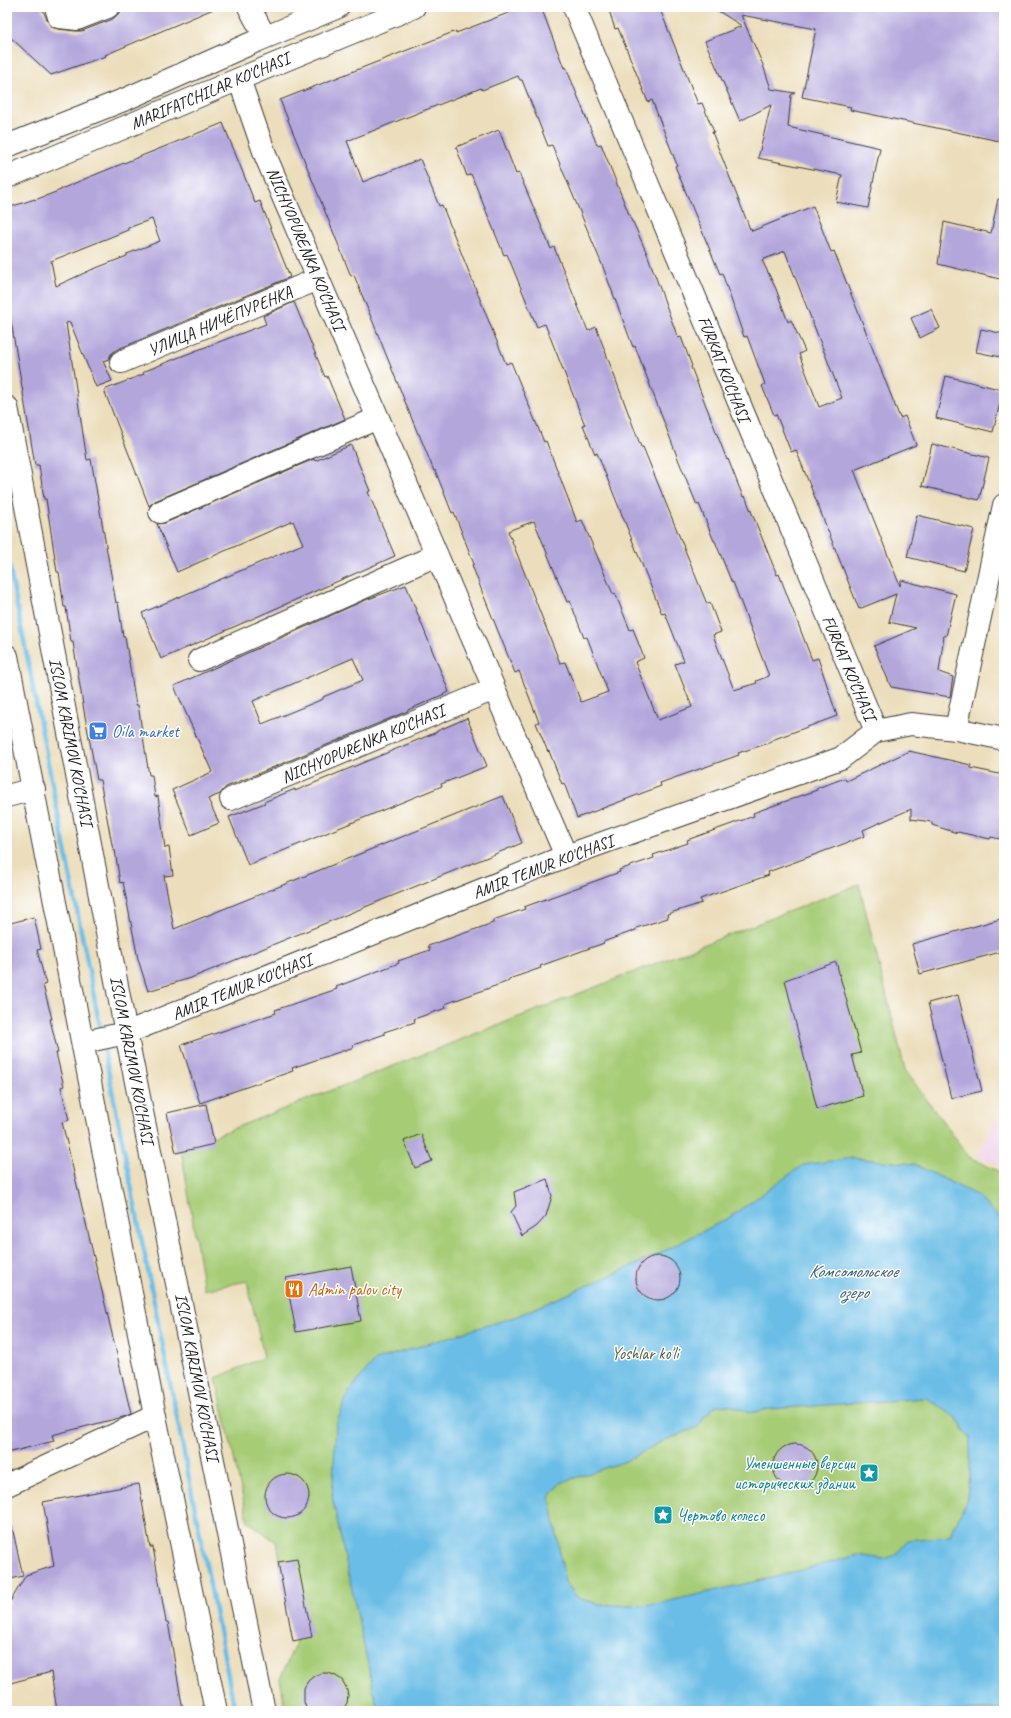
<svg xmlns="http://www.w3.org/2000/svg" width="1011" height="1718" viewBox="0 0 1011 1718" font-family="Caveat,sans-serif">
<style>
.built{fill:#eed0e8}
.green{fill:#a6cc76;stroke:#617449}
.water{fill:#6abde6;stroke:#436c81;fill-rule:evenodd}
.lines{fill:none;stroke-linecap:round;stroke-linejoin:round}
.stream{stroke:#6abde6;stroke-width:4.5}
.building{fill:#b2a6db;fill-rule:evenodd}
.minor-casing{stroke:#3b3934;stroke-width:24}
.major-casing{stroke:#3b3934;stroke-width:24}
.minor{stroke:#fff;stroke-width:22}
.major{stroke:#fff;stroke-width:22}
.labels{text-anchor:middle;dominant-baseline:central;stroke-width:3;stroke-linejoin:round;paint-order:stroke}
.street-label{font-size:17px;fill:#1c1c1c;stroke:#fff}
.shop-label{font-size:17px;fill:#366cbe;stroke:#fff;text-anchor:start}
.food-label{font-size:17px;fill:#c56008;stroke:#fff;text-anchor:start}
.park-label{font-size:17px;fill:#536240;stroke:#fff}
.culture-label{font-size:17px;fill:#0d838f;stroke:#fff;text-anchor:end}
.water-label{font-size:18px;font-style:italic;fill:#3b5c6d;stroke:#fff}
</style>
<rect width="100%" height="100%" fill="#fff"/>
<filter id="ink" filterUnits="userSpaceOnUse"><feTurbulence type="fractalNoise" baseFrequency=".025" numOctaves="2"/><feDisplacementMap in="SourceGraphic" scale="8" xChannelSelector="R" yChannelSelector="G"/><feConvolveMatrix kernelMatrix="1 2 1 2 8 2 1 2 1" color-interpolation-filters="sRGB"/></filter>
<filter id="wash" filterUnits="userSpaceOnUse"><feTurbulence type="fractalNoise" baseFrequency=".012" numOctaves="4" result="noise"/><feDisplacementMap in="SourceGraphic" scale="16" xChannelSelector="R" yChannelSelector="G"/><feGaussianBlur stdDeviation="0.9" result="paint"/><feColorMatrix in="noise" values="0 0 0 0 0 0 0 0 0 0 0 0 0 0 0 0 0 1.4 0 .05"/><feComposite in="paint" operator="in"/></filter>
<g filter="url(#wash)">
<rect width="100%" height="100%" fill="#ecdebc"/>
<path class="built" d="M1004 1107V1168L977 1156Z"/>
<path class="green" d="M859 884 905 1070 969 1157 1004 1174V1711H286L280 1679 296 1642 277 1543 248 1521 216 1378 264 1357 247 1281 204 1290 181 1149Z"/>
<path class="water" d="M852 1158 914 1164 976 1195 1004 1222V1708L970 1711H378L332 1497 336 1425 348 1393 375 1360 517 1316 648 1259 727 1219 803 1165ZM927 1398 955 1417 970 1438V1477L966 1502 950 1536 908 1540 896 1555 884 1559 858 1555 775 1577 656 1604 630 1606 599 1604 578 1598 565 1582 550 1497 560 1483 626 1461 663 1441 698 1427 705 1416 717 1405 733 1406 750 1413 770 1409Z"/>
<g class="lines">
<path class="stream" d="M7 555 101 1032
M103 1044 235 1711"/>
</g>
<g id="blocks">
<path class="building" d="M8 7H41L51 27 58 29 76 31H82L113 19 119 13 132 7H218L105 55 106 56 51 75 7 34Z
M524 7H541L564 68 566 67 597 145 601 144 632 222H633L648 256 678 338 681 337 692 366 691 367 727 460 728 459 743 497 745 496 777 575 779 574 812 660 818 658 837 716 772 740V742L738 753 739 755 660 783 661 786 577 818 564 783 562 784 549 751 548 752 536 723 539 722 519 671 515 673 483 594 472 565 474 564 454 512 452 513 435 470 434 471 419 434H418L354 275 351 276 280 100 456 31V33ZM518 76 520 80H522L548 146 552 145 603 267 633 347 635 346 680 464 697 505 699 504 714 541H715L732 583 733 582 769 676 756 681 757 683 734 690 713 635 721 632 710 603 707 604 643 447H641L596 327 588 331 554 247 551 249 519 173 516 174 499 130 456 147 467 176 471 174 504 255 507 254 537 327 545 324 585 425H583L595 454 597 453 662 614 665 613 684 661 675 664 692 707 658 720 635 662 644 658 633 629 630 630 615 593 613 594 582 520 577 522 546 441 544 442 511 362 506 364 442 205 439 206 420 159 363 182 347 141 481 88 482 90ZM534 521 567 602 570 601 584 638 587 637 608 692 581 702 565 662 560 663 508 531Z
M608 7H659L698 104 702 103 714 132H712L750 229 751 228 752 231 813 206 831 252 834 251 900 418 905 416 916 445 854 470 900 586 901 580 956 594 946 636 944 635 939 672 953 677 950 697 891 687 874 646 916 628 889 622 896 594 859 609 796 450 791 452 776 414 774 415 762 386 765 384 747 336 744 337 722 273 720 274 687 195 675 166 677 165 652 100 648 102 618 28 615 29ZM785 251 842 398 819 407 799 354 805 351 791 320 788 322 776 289 762 260Z
M712 7H1004V142L850 110 851 107 802 97 816 29 741 15 763 65 771 89 795 93 791 95 788 127 880 148 868 208 836 202 842 175 758 158 771 105 740 121 705 41 742 26Z
M223 123 255 203 260 201 290 277 116 350 111 354 109 359 103 361 112 381 96 387 70 322 66 323 87 460 91 459 116 603 118 602 123 637H125L136 705H138L149 775H152L155 797 158 796 165 848 169 847 173 875 164 876 174 929 503 796 522 843 191 978 148 991 138 959 123 882 120 883 115 850H113L100 780H97L84 711 73 642H71L66 607H64L59 572H57L46 499H44L39 465H35L11 321H8L7 208 35 199V200L61 190V189L87 178ZM152 219 160 241 127 254V256L91 270 56 286 51 261 128 230V228Z
M998 199 1004 200V280L938 264 944 222 991 233Z
M294 302 325 377 327 376 345 419 155 501 149 506 104 390 144 374 143 372 182 356 266 324 263 316Z
M931 309 940 328 920 338 911 318Z
M981 329 1004 334 1001 357 976 352Z
M946 376 1003 390 993 432 936 418Z
M932 444 989 458 979 500 922 486Z
M351 445 370 491 368 492 395 556 161 659 142 613 303 544 293 521 177 572 157 524 165 523 314 459 315 461Z
M917 515 974 529 964 571 907 557Z
M406 585 449 692 408 710V711L226 787 220 794 208 799 219 823 191 835 172 790 212 772 174 686 363 601ZM353 658 363 680 323 697V699L262 724 253 701Z
M467 718 487 766 441 784 442 786 248 865 229 817 265 803 264 802 295 789V791L437 732V731Z
M909 751 971 765V768L1004 775V840L991 837 990 839 958 832 957 833 932 825V822L911 819V809L863 830 865 836 768 872 769 875 700 899 702 903 667 914 668 918 636 928V930L603 942 604 943 540 966 541 968 509 979V981L445 1004 446 1008 414 1019 415 1022 384 1032 385 1034 353 1045 354 1047 292 1068 293 1071 200 1103 181 1045 276 1013 275 1010 337 989 336 987 399 963 398 961 430 950 428 946 493 923V920L525 909 524 907 620 872 619 870 654 858 653 855 688 843 687 840 754 816 753 813 817 790V788L845 778 846 781Z
M34 917 41 949 37 950 46 984 43 985 52 1019H50L58 1053H56L64 1086 61 1087 69 1120 62 1122 131 1414 123 1417 52 1435 54 1441 7 1453V924Z
M1004 918V951L920 974 912 944Z
M836 962 861 1053 852 1055 863 1096 817 1109 785 980Z
M958 995 982 1091 951 1098 928 1003Z
M206 1104 214 1144 176 1153 167 1113Z
M421 1134 432 1161 415 1168 404 1141Z
M547 1179 552 1196 546 1216 537 1226 522 1236 511 1212 516 1206 514 1192Z
M636 1278a22 22 0 1 1 44 0a22 22 0 1 1-44 0Z
M351 1266 361 1321 296 1332 286 1278Z
M773 1466a22 22 0 1 1 44 0a22 22 0 1 1-44 0Z
M265 1496a22 22 0 1 1 44 0a22 22 0 1 1-44 0Z
M139 1484 150 1547H153L166 1622H168L183 1711H57L51 1672 7 1684V1607L26 1575 54 1566 43 1502Z
M12 1527 23 1576 7 1580V1528Z
M297 1559 312 1637 293 1641 278 1562Z
M321 1673H329L336 1676 342 1680 346 1687 348 1695 347 1703 342 1711H309L306 1708 304 1702V1688L308 1681 314 1676Z"/>
</g>
</g>
<g filter="url(#ink)">
<use href="#blocks" fill-opacity="0" stroke="#3b3934" stroke-width="1"/>
<g class="lines">
<g class="minor-casing">
<path id="minor" d="M56 7 59 17 77 19 108 7
M249 7 265 37
M574 7 876 731
M239 79 266 157 566 856
M7 146 126 99 254 42 338 7
M7 177 239 79 414 7
M121 362 318 279
M160 512 378 418
M199 660 437 555
M956 729 1004 505
M7 796 34 789
M231 799 494 689
M84 1042 126 1033 566 856 841 758 876 731 911 724 956 729 1004 739
M7 1485 155 1416"/>
</g>
<g class="major-casing">
<path id="major" d="M7 407 126 1033 264 1711
M7 656 155 1416 216 1711"/>
</g>
<use href="#minor" class="minor"/>
<use href="#major" class="major"/>
</g>
</g>
<defs>
<g id="supermarket-square" transform="scale(1)"><rect x="-9" y="-9" width="18" height="18" rx="4" fill="#3f7fe0" stroke="#fff"/><path d="M-6-5.5h2.5l.6 2H6L4.5 2H-2.5L-4.4-4H-6ZM-1.5 3.2a1.3 1.3 0 1 0 .1 0ZM3 3.2a1.3 1.3 0 1 0 .1 0Z" fill="#fff"/></g>
<g id="restaurant-square" transform="scale(1)"><rect x="-9" y="-9" width="18" height="18" rx="4" fill="#e8710a" stroke="#fff"/><path d="M-5-6h1v4h1v-4h1v4h1v-4h1v5L-1.5 .5V6h-2V.5L-5-1ZM5-6V6H3V1.5H1.5Q1.5-4 5-6Z" fill="#fff"/></g>
<g id="sight-square" transform="scale(1)"><rect x="-9" y="-9" width="18" height="18" rx="4" fill="#0f9aa8" stroke="#fff"/><path d="M0-6L1.8-2.2L6-1.7L2.9 1.2L3.7 5.4L0 3.3L-3.7 5.4L-2.9 1.2L-6-1.7L-1.8-2.2Z" fill="#fff"/></g>
</defs>
<g fill-rule="evenodd">
<use href="#supermarket-square" x="98" y="731"/>
<use href="#restaurant-square" x="294" y="1289"/>
<use href="#sight-square" x="869" y="1473"/>
<use href="#sight-square" x="663" y="1515"/>
</g>
<g class="labels">
<g class="street-label">
<text transform="translate(210 91) rotate(-23)">MARIFATCHILAR KO'CHASI</text>
<text transform="translate(306 249) rotate(67)">NICHYOPURENKA KO'CHASI</text>
<text transform="translate(220 321) rotate(-23)">УЛИЦА НИЧЁПУРЕНКА</text>
<text transform="translate(724 369) rotate(68)">FURKAT KO'CHASI</text>
<text transform="translate(849 668) rotate(67)">FURKAT KO'CHASI</text>
<text transform="translate(71 742) rotate(79)">ISLOM KARIMOV KO'CHASI</text>
<text transform="translate(363 744) rotate(-23)">NICHYOPURENKA KO'CHASI</text>
<text transform="translate(543 867) rotate(-21)">AMIR TEMUR KO'CHASI</text>
<text transform="translate(242 987) rotate(-22)">AMIR TEMUR KO'CHASI</text>
<text transform="translate(132 1060) rotate(79)">ISLOM KARIMOV KO'CHASI</text>
<text transform="translate(197 1377) rotate(79)">ISLOM KARIMOV KO'CHASI</text>
</g>
<g class="shop-label">
<text x="112" y="731">Oila market</text>
</g>
<g class="food-label">
<text x="308" y="1289">Admin palov city</text>
</g>
<g class="park-label">
<text x="645" y="1353">Yoshlar ko'li</text>
</g>
<g class="culture-label">
<text x="855" y="1463">Уменшенные версии<tspan x="855" dy="20">исторических здании</tspan></text>
<text x="677" y="1515" text-anchor="start">Чертово колесо</text>
</g>
<g class="water-label">
<text x="853" y="1271">Комсомольское<tspan x="853" dy="21">озеро</tspan></text>
</g>
</g>
<rect width="1011" height="1718" fill="none" stroke="#fff" stroke-width="24"/>
</svg>
